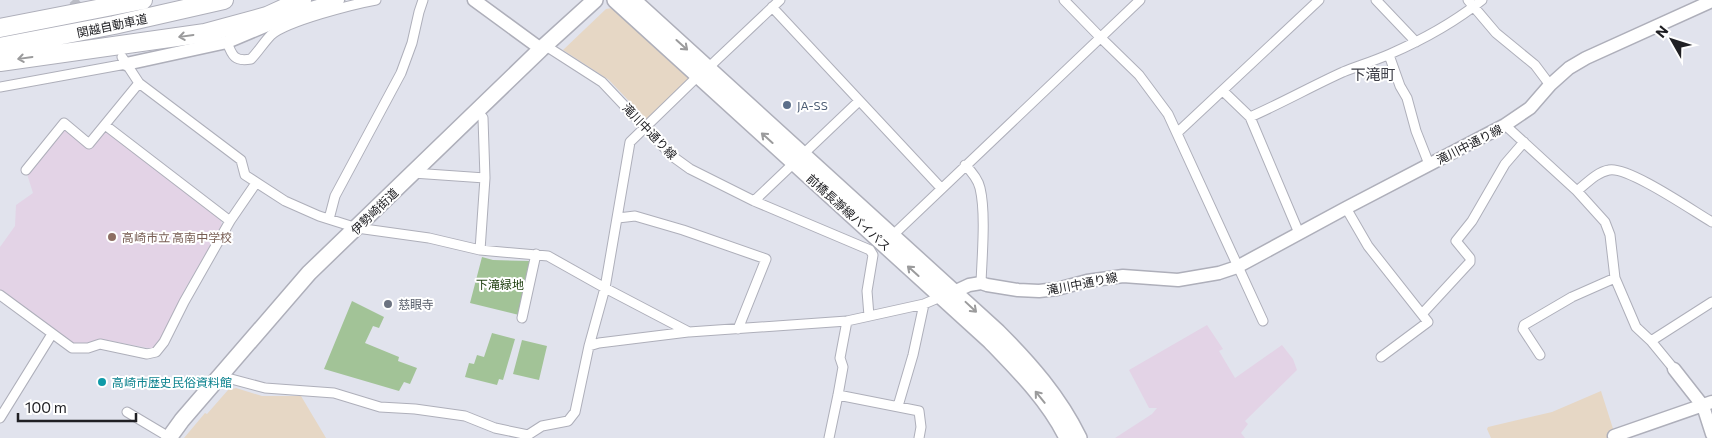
<svg xmlns="http://www.w3.org/2000/svg" width="1712" height="438" viewBox="0 0 1712 438" font-family="Commissioner,'Noto Sans JP',sans-serif">
<style>
.commercial{fill:#e6d7c5}
.education{fill:#e3d3e6}
.green{fill:#a2c397}
.lines{fill:none;stroke-linecap:round;stroke-linejoin:round}
.street-tunnel{stroke:#babcc5;stroke-width:9;stroke-dasharray:9 4.5;stroke-linecap:butt}
.street-casing{stroke:#aeafba;stroke-width:11}
.secondary-casing{stroke:#aeafba;stroke-width:15}
.primary-casing{stroke:#aeafba;stroke-width:18}
.highway-casing{stroke:#aeafba;stroke-width:20}
.street{stroke:#fff;stroke-width:9}
.secondary{stroke:#fff;stroke-width:12}
.primary{stroke:#fff;stroke-width:15}
.highway{stroke:#fff;stroke-width:18}
.oneway{stroke:#9b9b9c}
.service-dot{fill:#5c6f8a;stroke:#fff;stroke-width:2}
.education-dot{fill:#8d6e63;stroke:#fff;stroke-width:2}
.worship-dot{fill:#6b7280;stroke:#fff;stroke-width:2}
.culture-dot{fill:#0f9aa8;stroke:#fff;stroke-width:2}
.labels{text-anchor:middle;dominant-baseline:central;stroke-width:4;stroke-linejoin:round;paint-order:stroke}
.street-label{font-size:12px;fill:#202024;stroke:#fff}
.service-label{font-size:12px;fill:#4e5e75;stroke:#fff;text-anchor:start}
.education-label{font-size:12px;fill:#785e54;stroke:#fff;text-anchor:start}
.park-label{font-size:12px;fill:#1b3c0c;stroke:#fff}
.worship-label{font-size:12px;fill:#5b616d;stroke:#fff;text-anchor:start}
.culture-label{font-size:12px;fill:#0d838f;stroke:#fff;text-anchor:start}
.quarter-label{font-size:15px;fill:#3f4049;stroke:#fff}
</style>
<rect width="100%" height="100%" fill="#e1e3ed"/>
<path class="commercial" d="M612 8 689 78V82L648 121 609 80 563 50 606 9Z
M236 388 262 396H301L326 438H184L205 413 207 414 228 390Z
M1601 391 1616 438H1491L1487 429 1488 427 1552 412Z"/>
<path class="education" d="M65 128 89 148 104 131H109L221 219 222 227 185 289 159 344 153 349 101 339 76 346 0 291V247L15 226 16 205 33 193 27 174Z
M1207 325 1223 349 1219 351 1235 378 1282 345 1293 359 1297 370 1245 421 1248 424 1241 433 1245 438H1115L1152 414 1157 408H1149L1129 370Z"/>
<path class="green" d="M482 257 493 260 530 261 519 315 470 303Z
M352 301 384 317 379 328 373 326 365 343 399 357 398 361 417 368 410 384 404 382 399 391 324 369Z
M492 333 515 339 503 380 499 379 497 385 465 377 469 363 474 364 477 355 484 357Z
M522 340 547 346 539 380 513 374Z"/>
<g class="lines">
<path class="street-tunnel" d="M73 0 84 13"/>
<g class="street-casing">
<path id="street" d="M1064 0 1100 37 1139 75 1168 114 1263 321
M1376 0 1416 42
M1468 0 1496 33 1535 65 1550 85
M772 7 941 188
M227 42C232 56 235 62 251 59 258 52 264 42 271 35 287 21 354 4 376 0
M546 46 602 82 672 156 690 169 754 201 870 250 873 255 867 291 869 316
M1389 55 1400 86 1407 98 1416 131 1429 164
M122 57 139 83 241 160 245 175 285 201 319 216 357 228 429 238 480 250 548 256 605 288 689 332 847 321 924 304 945 295
M708 68 780 0
M0 87 126 64
M1223 91 1250 117 1299 233
M478 112 483 118 485 178 480 250
M1250 117C1282 103 1312 86 1343 72 1358 66 1374 61 1390 54 1422 40 1455 22 1482 0
M105 125 230 221
M1505 125 1577 191 1605 222 1610 235 1615 278 1636 327 1651 341 1674 369
M1177 133 1319 0
M965 165C971 171 978 179 980 188 986 213 982 256 981 283
M26 170 64 123 89 144 139 83
M413 173 485 178
M1577 191C1587 183 1597 172 1609 170 1628 166 1693 211 1712 222
M754 201 859 101
M1346 208 1368 246 1428 322 1381 357
M618 218 635 216 683 230 766 259 738 329
M329 219 335 196 401 73 412 43 419 12 423 0
M892 236 1140 0
M0 295 72 348H88L100 344 147 354 156 352 164 342 184 302 230 221 256 183
M1422 314 1470 262V258L1456 241 1472 221 1505 164 1524 142
M522 318 536 254
M1651 341 1712 302
M589 346 599 343 688 332
M1540 355 1523 329 1524 325 1572 297 1615 278
M220 376 265 388 334 393 380 407 415 409 465 416 495 428 528 435 542 426 568 421 575 412 589 346 605 288 630 142 698 76
M838 395 919 411 921 427 919 438
M898 406 913 355 924 304
M127 412 169 437
M0 418 52 334
M829 438 838 395 843 367 840 358 847 321"/>
</g>
<g class="secondary-casing">
<path id="secondary" d="M474 0 541 49
M126 64 227 42 301 11 338 0
M954 292 969 285 981 283 987 285 1018 290 1039 291 1057 289 1087 281 1123 276 1178 280 1219 273 1237 267 1346 208 1505 125 1530 108 1550 85 1569 68 1586 58 1712 1
M1674 369 1703 406 1712 434
M1614 436 1712 402"/>
</g>
<g class="primary-casing">
<path id="primary" d="M615 0 990 341C1019 371 1049 401 1067 438
M633 0 998 332C1030 364 1059 397 1079 438
M169 438 182 420 309 273 541 49 595 0"/>
</g>
<g class="highway-casing">
<path id="highway" d="M0 28 143 0
M0 47 114 25 224 0
M0 62 205 33 267 16 302 0"/>
</g>
<use href="#street" class="street"/>
<use href="#secondary" class="secondary"/>
<use href="#primary" class="primary"/>
<use href="#highway" class="highway"/>
</g>
<defs><path id="oneway-shaft" d="M-6 0H5M1.5-3L5.5 0L1.5 3" fill="none" stroke-width="1.6" stroke-linecap="round" stroke-linejoin="round" transform="scale(1.25)"/></defs>
<g class="oneway">
<use href="#oneway-shaft" transform="translate(186 36) rotate(172)"/>
<use href="#oneway-shaft" transform="translate(682 45) rotate(42)"/>
<use href="#oneway-shaft" transform="translate(25 58) rotate(172)"/>
<use href="#oneway-shaft" transform="translate(767 138) rotate(-138)"/>
<use href="#oneway-shaft" transform="translate(913 271) rotate(-138)"/>
<use href="#oneway-shaft" transform="translate(971 307) rotate(43)"/>
<use href="#oneway-shaft" transform="translate(1040 397) rotate(-129)"/>
</g>
<circle class="service-dot" cx="787" cy="105" r="5"/>
<circle class="education-dot" cx="112" cy="237" r="5"/>
<circle class="worship-dot" cx="388" cy="304" r="5"/>
<circle class="culture-dot" cx="102" cy="382" r="5"/>
<g class="labels">
<g class="street-label">
<text transform="translate(112 25) rotate(-12)">関越自動車道</text>
<text transform="translate(650 131) rotate(46)">滝川中通り線</text>
<text transform="translate(1469 144) rotate(-27)">滝川中通り線</text>
<text transform="translate(374 211) rotate(-44)">伊勢崎街道</text>
<text transform="translate(849 212) rotate(42)">前橋長瀞線バイパス</text>
<text transform="translate(1082 283) rotate(-11)">滝川中通り線</text>
</g>
<g class="service-label">
<text x="797" y="105">JA-SS</text>
</g>
<g class="education-label">
<text x="122" y="237">高崎市立 高南中学校</text>
</g>
<g class="park-label">
<text x="500" y="284">下滝緑地</text>
</g>
<g class="worship-label">
<text x="398" y="304">慈眼寺</text>
</g>
<g class="culture-label">
<text x="112" y="382">高崎市歴史民俗資料館</text>
</g>
<g class="quarter-label">
<text x="1373" y="74">下滝町</text>
</g>
</g>
<g transform="translate(1672 40) rotate(309)" stroke="#ffffff" stroke-width="4" paint-order="stroke">
<path d="M0-4L9 19L0 12L-9 19Z" fill="#202024"/>
<text y="-8" font-size="14" font-weight="bold" text-anchor="middle" fill="#202024">N</text>
</g>
<path d="M18 413v8h118v-8" fill="none" stroke="#202024" stroke-width="2.5"/>
<text x="25" y="413" font-size="15" fill="#202024" stroke="#ffffff" stroke-width="4" paint-order="stroke">100 m</text>
</svg>
